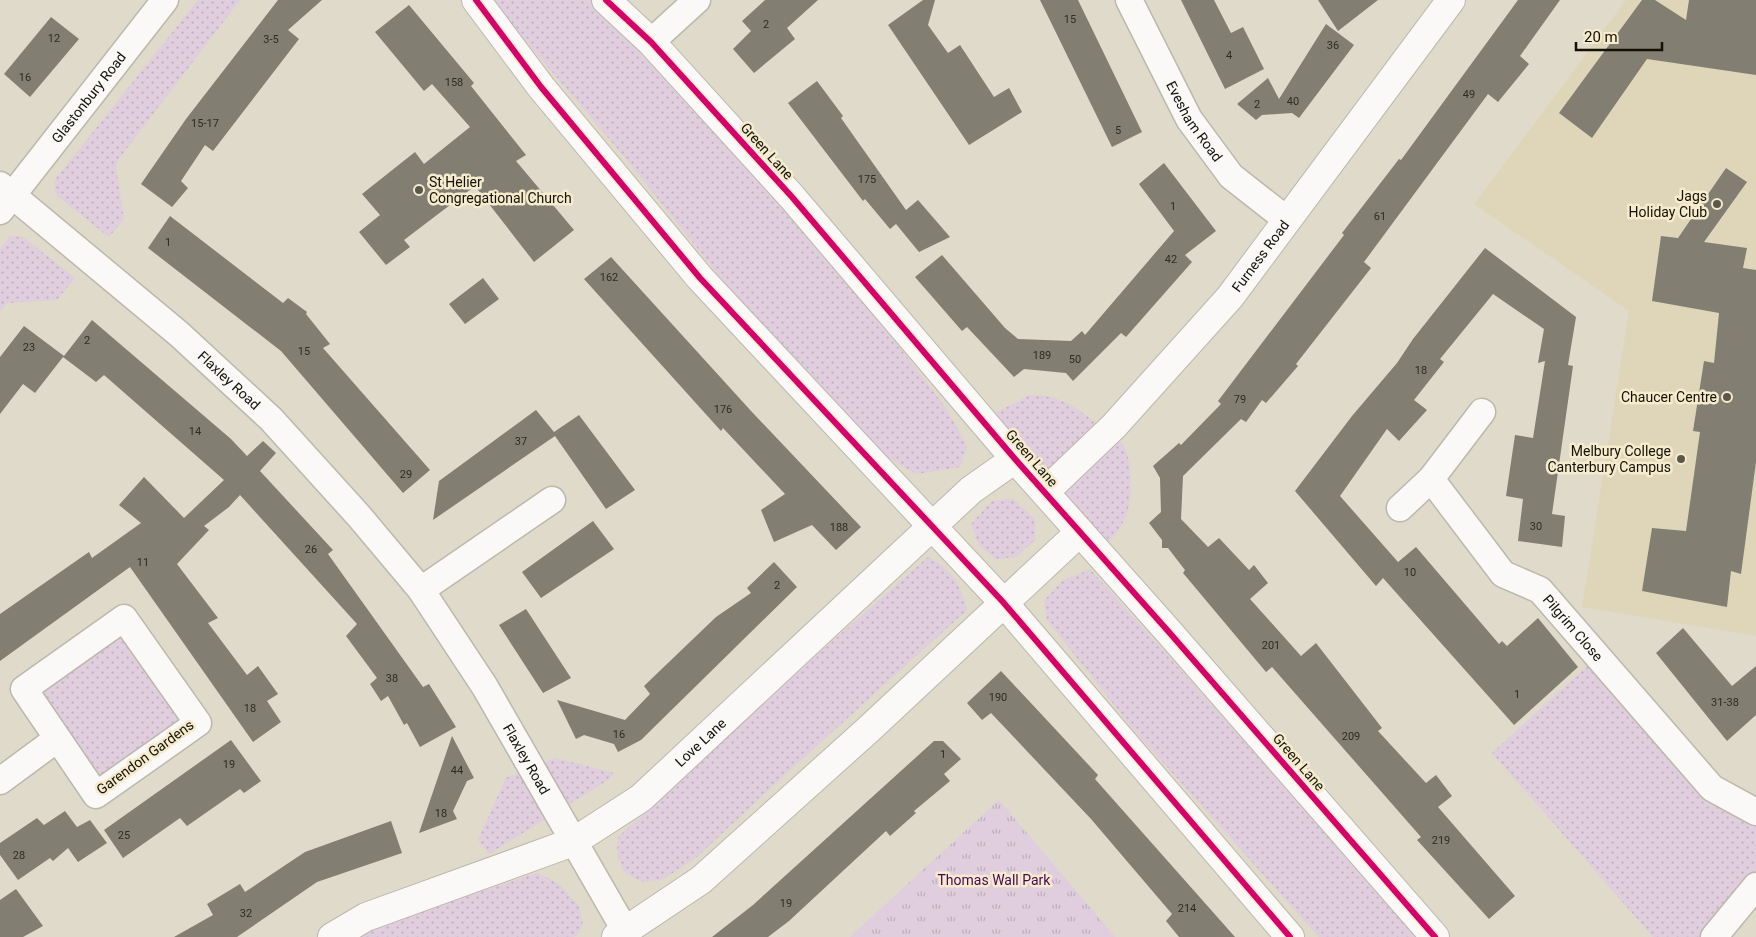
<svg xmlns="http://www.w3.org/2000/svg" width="1756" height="937" viewBox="0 0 1756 937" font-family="Roboto,sans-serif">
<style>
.built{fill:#dfd6ba}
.grass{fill:url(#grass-dots)}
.park{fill:url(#park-tufts)}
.building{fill:#827e72}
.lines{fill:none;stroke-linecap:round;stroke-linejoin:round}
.minor-casing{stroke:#bcb8ab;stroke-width:29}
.tertiary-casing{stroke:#bcb8ab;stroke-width:30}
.secondary-casing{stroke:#bcb8ab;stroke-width:30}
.minor{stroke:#faf9f7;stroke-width:26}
.tertiary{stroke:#faf9f7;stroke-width:28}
.secondary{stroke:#faf9f7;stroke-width:28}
.cycleway-casing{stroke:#f6ebcd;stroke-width:9}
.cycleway{stroke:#d6006c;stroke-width:6}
.poi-dot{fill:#5a574b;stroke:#f6ebcd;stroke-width:2}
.labels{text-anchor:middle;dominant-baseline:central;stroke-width:5;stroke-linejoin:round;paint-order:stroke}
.number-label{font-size:11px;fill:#2f2c21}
.street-label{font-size:14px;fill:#131006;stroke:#f6ebcd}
.poi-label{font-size:14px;fill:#131006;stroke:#f6ebcd;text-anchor:end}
.park-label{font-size:14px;fill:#430655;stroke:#f6ebcd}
</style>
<defs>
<pattern id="grass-dots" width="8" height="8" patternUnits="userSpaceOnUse" patternTransform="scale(1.25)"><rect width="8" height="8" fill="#e0cddd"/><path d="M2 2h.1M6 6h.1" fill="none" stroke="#bfafbc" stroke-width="1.8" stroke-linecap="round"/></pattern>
<pattern id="park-tufts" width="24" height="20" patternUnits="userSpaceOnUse" patternTransform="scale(1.25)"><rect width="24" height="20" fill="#e0cddd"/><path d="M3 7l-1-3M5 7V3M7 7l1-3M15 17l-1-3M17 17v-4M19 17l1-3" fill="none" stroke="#bfafbc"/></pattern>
</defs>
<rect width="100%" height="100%" fill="#dfdaca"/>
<path class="built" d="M1626 0H1756V636L1582 607 1629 311 1474 204Z"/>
<path class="grass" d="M198 0H240L118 160 116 168 124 219 109 237 56 195 54 181Z
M491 0H593L817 239 946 408 967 446 960 467 916 474 874 449 721 278 626 159Z
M10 236 23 237 75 278 57 300 7 303 0 312V249Z
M1030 395C1058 395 1071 404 1092 420 1101 428 1114 435 1122 444 1133 457 1133 503 1125 518 1120 530 1111 540 1102 549L987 417Z
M1013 499 1035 519V540L1016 557 996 559 979 545 971 524 992 501Z
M928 557C952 570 960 583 967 610L777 782 697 857 662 880 642 882 624 872 617 854 618 837 654 805 705 753Z
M1090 569 1307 811 1417 937H1319L1133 729 1047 620 1044 601 1062 581Z
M123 629 189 723 98 785 32 690Z
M1594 660 1756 821V875L1707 937H1653L1492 753Z
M555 758 614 773 608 780 489 854 478 840 506 778Z
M537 873 558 883 579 906 583 925 577 935 573 937H354L367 929Z"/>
<path class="park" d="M999 800 1115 937H850Z"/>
<path class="building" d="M278 0H322L288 30 299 39 213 151 205 145 181 181 188 188 172 207 141 184 186 119Z
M765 0H818L787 28 795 39 754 73 733 49 751 31 742 21Z
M923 0H935L928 25 948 53 960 45 994 97 1009 88 1022 112 969 145 888 25Z
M1040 0H1078L1142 132 1112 147Z
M1181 0H1214L1231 33 1243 27 1264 69 1225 89Z
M1318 0H1378L1338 31Z
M1518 0H1560L1520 56 1529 64 1498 102 1488 94 1364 262 1371 268 1296 364 1298 366 1266 403 1262 400 1246 422 1241 419 1183 476 1181 519 1208 547 1219 538 1249 570 1254 565 1268 583 1250 599 1301 656 1316 643 1382 728 1378 731 1426 783 1436 775 1452 796 1438 807 1515 896 1489 919 1417 840 1421 837 1272 667 1266 672 1183 573 1185 570 1168 548H1162V540L1149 523 1161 512 1160 478 1153 466 1179 443 1181 445 1221 404 1218 401 1344 235 1342 233 1399 159 1401 160Z
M1642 0H1655L1686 20 1689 0H1756V75L1647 59 1592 138 1559 113Z
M409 5 474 83 471 86 526 155 516 161 574 230 534 262 475 186 404 240 410 247 386 265 359 232 380 215 362 194 415 152 424 164 470 127 432 84 424 91 375 32Z
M51 17 79 39 30 97 4 74Z
M1326 24 1354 45 1299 118 1292 113 1262 115 1256 120 1237 104 1268 78 1279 99Z
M817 81 843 116 841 118 906 210 918 200 950 237 919 252 896 224 890 229 865 199 863 201 788 103Z
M1164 163 1216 231 1185 255 1192 262 1126 337 1121 333 1073 381 1066 373 1024 369 1014 377 967 327 962 331 915 277 942 255 1005 328 1018 339 1071 341 1082 331 1085 335 1174 231 1139 184Z
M1726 168 1747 182 1704 242 1747 248 1743 268 1756 270V462L1741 574 1731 571 1727 607 1642 591 1652 528 1686 531 1700 432 1693 431 1704 361 1714 363 1719 313 1652 301 1661 236 1678 238Z
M170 216 283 303 288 298 307 312 306 314 330 344 323 348 430 470 403 493 281 351 148 248Z
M1485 248 1576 317 1568 365 1573 366 1552 514 1565 516 1562 547 1518 541 1523 499 1506 496 1515 435 1533 438 1545 361 1538 363 1544 329 1493 294 1440 359 1444 362 1414 400 1427 410 1399 441 1387 429 1340 496 1398 562 1416 547 1499 644 1502 641 1507 646 1538 618 1578 667 1514 725 1383 578 1376 586 1295 491 1352 416 1397 363 1413 339Z
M611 257 752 412 861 527 836 550 812 525 774 542 761 510 785 494 723 428 721 431 584 279Z
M483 278 499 299 465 324 449 304Z
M92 320 231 439 247 456 263 441 276 453 260 471 333 550 328 554 423 687 429 684 456 727 420 747 407 723 404 725 388 696 381 701 370 684 377 678 346 636 357 624 240 495 229 507 204 526 209 530 177 564 218 618 208 623 247 675 258 666 278 694 267 701 281 722 253 742 130 567 0 661V614L89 552 92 558 141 523 119 505 144 477 184 518 224 480 104 375 96 382 63 357 35 393 23 384 0 414V357L24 326 64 356Z
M536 410 554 432 579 415 635 490 606 509 555 436 433 520 439 481Z
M593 521 614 549 541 598 522 572Z
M774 562 797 587 641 740 618 752 614 744 584 735 576 739 557 700 625 720 650 694 644 686 716 617 751 593 747 588Z
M526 609 571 678 543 693 499 625Z
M1683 628 1732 686 1756 666V715L1727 741 1656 653Z
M1001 671 1098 775 1095 779 1235 937H1179L1166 921 1172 914 1091 819 991 713 982 720 967 703Z
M452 736 474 778 467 781 453 811 457 819 419 833Z
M231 740 261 781 244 793 240 789 187 826 180 818 123 858 104 830Z
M934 741H943L961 759 944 774 950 781 914 811 916 813 890 836 886 831 789 921 768 937H712L753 905Z
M65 811 77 827 90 820 107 843 78 862 68 848 53 861 50 858 18 880 0 855V843L37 818 44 825Z
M391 821 402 853 317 882 237 937H174L213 915 207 904 240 884 245 892 305 852Z
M16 889 43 926 23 937H0V900Z"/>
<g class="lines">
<g class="minor-casing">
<g id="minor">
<path id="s1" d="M1129 0 1189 119 1231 176 1287 220"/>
<path d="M651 42 697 0"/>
<path id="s2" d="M0 185 179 334 271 419 358 515 421 590 485 687 626 932"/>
<path id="s3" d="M0 211 165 0"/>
<path id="s4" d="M1482 412 1431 479 1503 574 1540 590 1712 788 1756 812"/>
<path d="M1400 508 1431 479"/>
<path d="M421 590 552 500"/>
<path d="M124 618 198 723 96 795 24 689Z"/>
<path d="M0 781 57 739"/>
<path d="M1714 937 1756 886"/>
</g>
</g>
<g class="tertiary-casing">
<g id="tertiary">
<path id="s5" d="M1045 492 1114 426 1230 297 1451 0"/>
<path id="s6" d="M332 937 366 917 573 842 641 798 971 490 1015 459"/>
<path d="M616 937 701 880 869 729 1080 532"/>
</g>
</g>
<g class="secondary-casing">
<path id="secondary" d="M476 0 541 87 700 278 1003 602 1290 937
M606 0 651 42 792 197 1015 459 1168 631 1435 937"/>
</g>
<use href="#minor" class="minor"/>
<use href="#tertiary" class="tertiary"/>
<use href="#secondary" class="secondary"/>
<g class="cycleway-casing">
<path id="cycleway" d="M476 0 541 87 700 278 1003 602 1290 937
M606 0 651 42 792 197 1015 459 1168 631 1435 937"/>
</g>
<use href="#cycleway" class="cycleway"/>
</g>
<g class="poi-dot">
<circle cx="419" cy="190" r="5"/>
<circle cx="1717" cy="204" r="5"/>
<circle cx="1727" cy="397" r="5"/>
<circle cx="1681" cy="459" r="5"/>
</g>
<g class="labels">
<g class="number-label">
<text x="1070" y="19">15</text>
<text x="766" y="24">2</text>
<text x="54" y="38">12</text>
<text x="271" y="39">3-5</text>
<text x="1333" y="45">36</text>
<text x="1229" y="55">4</text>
<text x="25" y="77">16</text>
<text x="454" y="82">158</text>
<text x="1469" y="94">49</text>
<text x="1293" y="101">40</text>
<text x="1257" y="104">2</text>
<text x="205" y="123">15-17</text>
<text x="1118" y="130">5</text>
<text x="867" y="179">175</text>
<text x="1173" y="206">1</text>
<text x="1380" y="216">61</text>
<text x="168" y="242">1</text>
<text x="1171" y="259">42</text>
<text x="609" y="277">162</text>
<text x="87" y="340">2</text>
<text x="29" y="347">23</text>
<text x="304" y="351">15</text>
<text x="1042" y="355">189</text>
<text x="1075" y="359">50</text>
<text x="1421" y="370">18</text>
<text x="1240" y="399">79</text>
<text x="723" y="409">176</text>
<text x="195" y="431">14</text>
<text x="521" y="441">37</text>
<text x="406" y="474">29</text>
<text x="1536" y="526">30</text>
<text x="839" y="527">188</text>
<text x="311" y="549">26</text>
<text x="143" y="562">11</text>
<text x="1410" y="572">10</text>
<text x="777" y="585">2</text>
<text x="1271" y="645">201</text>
<text x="392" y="678">38</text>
<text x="1517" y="694">1</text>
<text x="998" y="697">190</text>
<text x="1725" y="702">31-38</text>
<text x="250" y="708">18</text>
<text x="619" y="734">16</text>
<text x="1351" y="736">209</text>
<text x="943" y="754">1</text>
<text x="229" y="764">19</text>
<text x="457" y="770">44</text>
<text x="441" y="813">18</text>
<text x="124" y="835">25</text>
<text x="1441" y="840">219</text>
<text x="19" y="855">28</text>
<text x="786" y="903">19</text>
<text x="1187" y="908">214</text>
<text x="246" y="913">32</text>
</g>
<g class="street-label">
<text stroke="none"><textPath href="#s3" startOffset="144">Glastonbury Road</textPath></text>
<text stroke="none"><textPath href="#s1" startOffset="138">Evesham Road</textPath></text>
<text transform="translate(767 151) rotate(48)">Green Lane</text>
<text stroke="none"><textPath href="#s5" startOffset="320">Furness Road</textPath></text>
<text stroke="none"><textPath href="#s2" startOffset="301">Flaxley Road</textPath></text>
<text transform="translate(1032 458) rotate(49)">Green Lane</text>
<text stroke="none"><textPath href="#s4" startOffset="294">Pilgrim Close</textPath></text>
<text stroke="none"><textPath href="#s6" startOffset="422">Love Lane</textPath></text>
<text transform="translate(145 757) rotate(-36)">Garendon Gardens</text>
<text stroke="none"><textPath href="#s2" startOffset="785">Flaxley Road</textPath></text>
<text transform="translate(1299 762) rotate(49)">Green Lane</text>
</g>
<g class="poi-label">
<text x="429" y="182" text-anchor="start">St Helier<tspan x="429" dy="16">Congregational Church</tspan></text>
<text x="1707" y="196">Jags<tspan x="1707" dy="16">Holiday Club</tspan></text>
<text x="1717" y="397">Chaucer Centre</text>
<text x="1671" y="451">Melbury College<tspan x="1671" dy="16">Canterbury Campus</tspan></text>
</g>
<g class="park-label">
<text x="994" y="880">Thomas Wall Park</text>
</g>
</g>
<path d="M1576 42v8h86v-8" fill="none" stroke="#131006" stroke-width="2.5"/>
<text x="1584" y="42" font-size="15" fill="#131006" stroke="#f6ebcd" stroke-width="4" paint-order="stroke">20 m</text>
</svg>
